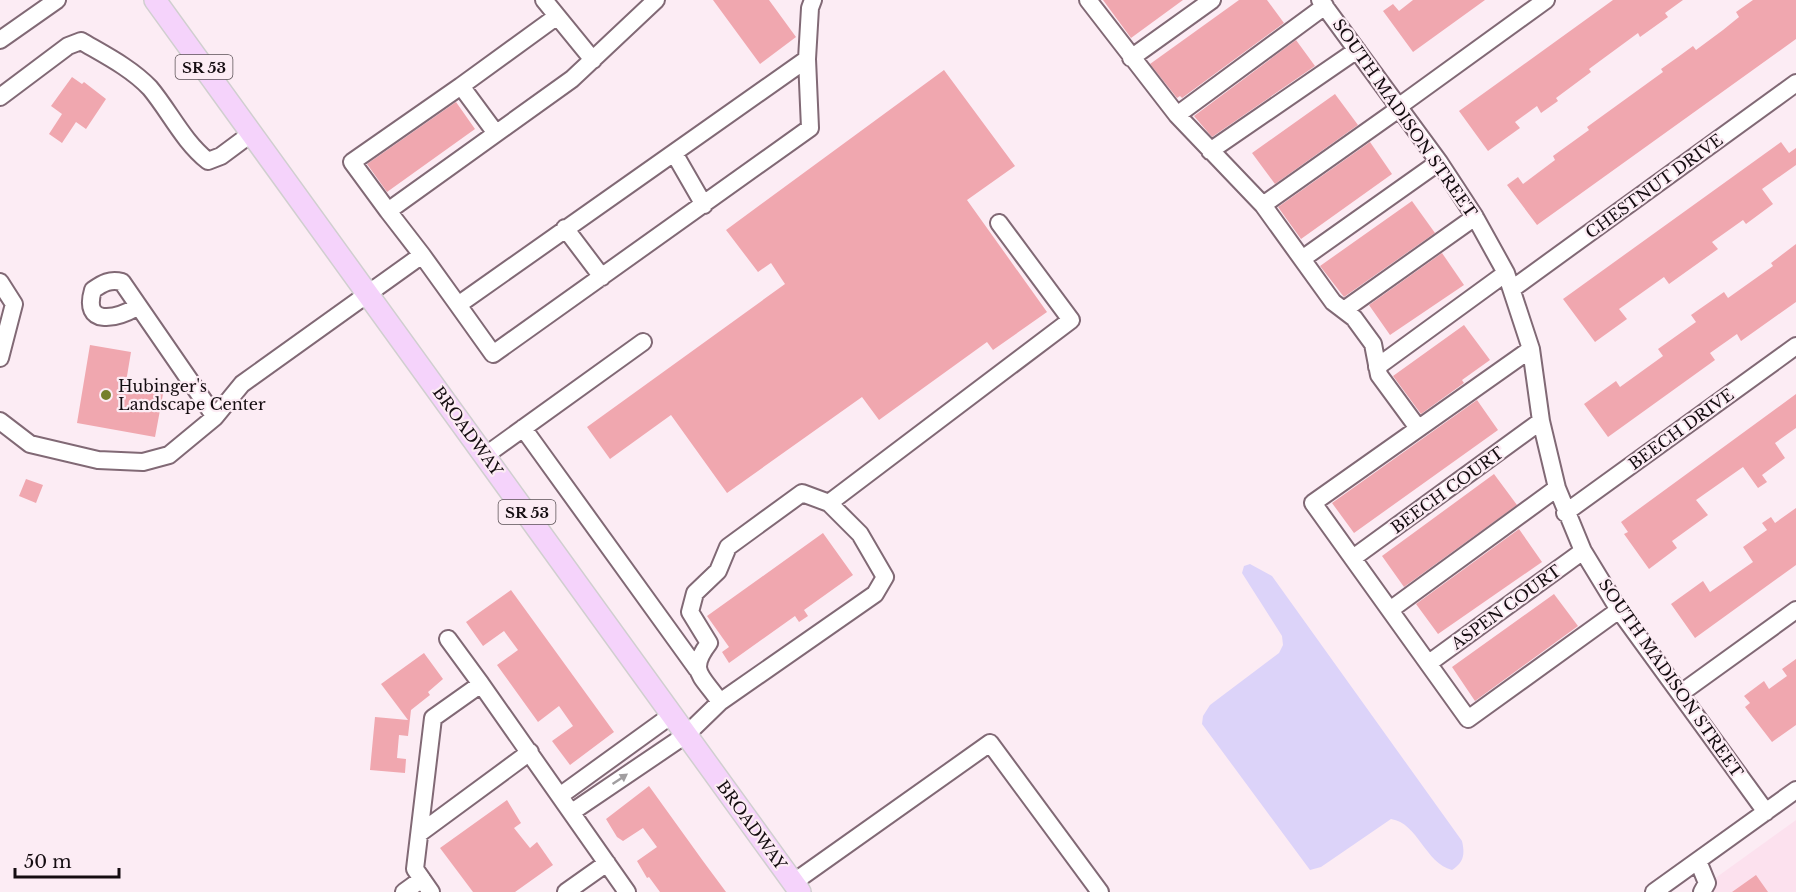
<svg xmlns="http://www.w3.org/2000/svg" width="1796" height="892" viewBox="0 0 1796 892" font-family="'Libre Baskerville',serif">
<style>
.built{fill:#fce1ee}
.water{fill:#dcd3f9}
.building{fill:#f0a7af}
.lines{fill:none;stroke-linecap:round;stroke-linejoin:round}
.minor-casing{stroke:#816975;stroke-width:20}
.major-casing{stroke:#d0cfcf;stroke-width:24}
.minor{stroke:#fff;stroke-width:16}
.major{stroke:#f5d3fb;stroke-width:21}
.oneway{fill:#a19ea0}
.poi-dot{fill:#767f2b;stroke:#fcecf4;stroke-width:2}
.labels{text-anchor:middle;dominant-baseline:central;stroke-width:4.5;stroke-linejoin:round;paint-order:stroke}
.shield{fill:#fcecf4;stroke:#5a5055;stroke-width:1.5}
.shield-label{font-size:15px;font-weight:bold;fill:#150d11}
.street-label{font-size:16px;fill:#150d11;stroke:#fcecf4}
.poi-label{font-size:16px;fill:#150d11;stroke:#fcecf4;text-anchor:start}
</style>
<rect width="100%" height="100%" fill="#fcecf4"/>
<path class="built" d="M1796 820V892H1696Z"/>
<path class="water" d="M1250 564 1272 576 1462 841C1465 854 1464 862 1452 870 1425 863 1418 823 1391 819L1321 867 1310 870 1202 724 1203 716 1210 705 1279 653 1283 645 1282 636 1242 573 1244 566Z"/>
<path class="building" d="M713 0H769L796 37 760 64Z
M1103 0H1183L1131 38Z
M1239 0H1267L1284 23 1182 98 1180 96 1177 98 1150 64Z
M1413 0H1485L1413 52 1383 11 1393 4 1399 11Z
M1613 0H1683L1665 13 1668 17 1640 37 1638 33 1589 69 1591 72 1556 98 1558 101 1541 113 1537 106 1515 122 1520 128 1488 151 1459 111Z
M1753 0H1796V39L1537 225 1507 185 1518 177 1523 184 1555 160 1553 156 1589 130 1587 127 1663 72 1661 69 1678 57 1693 46 1696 50 1723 30 1739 17 1736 12Z
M1296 40 1315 66 1212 137 1194 116Z
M944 70 1015 166 967 200 1047 312 993 350 987 342 879 420 862 397 727 493 671 415 610 459 587 427 785 284 771 263 758 272 726 230Z
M72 77 82 84 84 82 106 99 86 129 76 122 62 143 49 134 62 114 51 106Z
M1335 94 1358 125 1275 184 1252 153Z
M456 102 475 129 387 192 367 164Z
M1370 142 1392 174 1301 239 1278 207Z
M1781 142 1789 153 1796 148V165L1762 189 1773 204 1746 224 1743 220 1712 242 1718 249 1669 284 1664 277 1619 309 1627 319 1595 342 1563 299Z
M1412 201 1435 233 1344 297 1320 266Z
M1796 244V302L1741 341 1737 334 1710 353 1715 360 1608 437 1584 404 1616 381 1620 387 1663 356 1658 349 1696 322 1691 315 1724 292 1728 298 1773 266 1771 263Z
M1442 253 1464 285 1390 335 1369 305Z
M1464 325 1490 360 1462 380 1464 383 1421 414 1393 376Z
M90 345 131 352 125 388 163 394 155 437 77 423Z
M1796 394V428L1775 443 1785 458 1762 475 1767 482 1758 488 1743 467 1696 500 1708 515 1672 541 1677 548 1649 569 1624 534 1628 532 1621 522Z
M1477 400 1498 430 1354 533 1332 503Z
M1494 474 1517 505 1404 587 1382 556Z
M26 479 43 485 36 503 19 496Z
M1796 508V565L1695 638 1671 604 1703 581 1710 592 1753 562 1743 547 1767 530 1762 523 1771 517 1775 523Z
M1519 529 1542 562 1438 634 1416 604Z
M823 533 853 575 804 610 808 616 799 622 795 616 729 663 722 652 729 647 707 616Z
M511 590 614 732 570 765 552 741 573 726 559 706 538 722 497 665 518 650 504 631 483 646 466 622Z
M1554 594 1578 626 1475 701 1452 667Z
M424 653 443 679 428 692 430 695 411 710 408 736 399 735 397 758 406 759 405 773 370 770 375 717 408 720 381 684Z
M1796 659V725L1772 742 1745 707 1750 703 1744 696 1764 681 1769 689 1787 676 1782 669Z
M649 786 703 861 726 892H660L649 877 647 878 637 861 657 847 643 828 623 841 617 837 606 819Z
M507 800 521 823 514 828 530 848 537 842 553 865 515 892H473L440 848Z
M1756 875 1768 892H1732Z"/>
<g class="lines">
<g class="minor-casing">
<path id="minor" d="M544 0 593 60
M1088 0 1177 115 1263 205 1333 302 1354 318 1373 344 1379 375 1418 428
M1320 0 1439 162 1475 217 1506 273 1531 349 1541 421 1557 488 1583 551 1619 610 1766 812
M0 40 57 0
M1131 58 1212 0
M461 86 556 17
M0 97 68 46 81 41C105 55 131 68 150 88 170 112 183 141 208 161L221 156 252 133
M1398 107 1546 0
M1177 115 1325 6
M1210 151 1357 50
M674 153 704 205
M1263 205 1400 108
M388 211 352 162 461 86 495 132
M565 228 602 277
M422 255 388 211 572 79 656 0
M1302 259 1439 162
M0 282 14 304 0 358
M1512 289 1796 83
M458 305 493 354 810 128 807 59
M137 307C116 319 82 327 93 290 103 283 110 279 122 282L215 417
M1344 310 1475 217
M1531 349 1313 503 1468 719 1619 610
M1377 367 1506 273
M0 421 30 444 98 460 143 462 169 455 215 417 242 384 422 255 458 305C574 222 691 142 807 59L810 8 813 0
M523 428 697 669
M486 455 643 342
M829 503 1071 320 999 223
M1565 513 1796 346
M1353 558 1541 421
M1390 610 1557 488
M448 639 481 684
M1429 663 1583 551
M1681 693 1796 610
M561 795 673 714
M572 812 687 734 720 702 875 594 885 577 860 534 829 503 802 493 728 547 718 571 695 593 690 612 709 643C687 672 702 675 720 702
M420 833 530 752
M1698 861 1707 883 1702 892
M794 882 990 743 1100 892
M404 892 422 879
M431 892 415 869 433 718 481 684 627 892
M566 892 607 863
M1654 892 1796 790"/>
</g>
<g class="major-casing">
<path id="major" d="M155 0 800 892"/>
</g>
<use href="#minor" class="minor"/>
<use href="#major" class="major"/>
</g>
<defs><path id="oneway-solid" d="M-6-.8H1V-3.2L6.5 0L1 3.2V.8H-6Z" transform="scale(1.5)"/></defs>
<use class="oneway" href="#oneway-solid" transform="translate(620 779) rotate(-34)"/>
<circle class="poi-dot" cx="106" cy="395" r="6"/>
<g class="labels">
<g class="shield">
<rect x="175.5" y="55" width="57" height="24" rx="4.5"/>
<rect x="498.5" y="500" width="57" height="24" rx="4.5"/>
</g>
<g class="shield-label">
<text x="204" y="67">SR 53</text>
<text x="527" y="512">SR 53</text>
</g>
<g class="street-label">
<text transform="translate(1405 118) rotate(55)">SOUTH MADISON STREET</text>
<text transform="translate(1654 186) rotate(-36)">CHESTNUT DRIVE</text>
<text transform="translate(1681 429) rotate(-36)">BEECH DRIVE</text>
<text transform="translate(468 431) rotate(54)">BROADWAY</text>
<text transform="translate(1447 490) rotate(-36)">BEECH COURT</text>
<text transform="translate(1506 607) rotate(-36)">ASPEN COURT</text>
<text transform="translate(1671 678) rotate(55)">SOUTH MADISON STREET</text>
<text transform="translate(752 825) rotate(54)">BROADWAY</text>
</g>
<g class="poi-label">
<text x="118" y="386">Hubinger's<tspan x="118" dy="18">Landscape Center</tspan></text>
</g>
</g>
<path d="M15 868v9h104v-9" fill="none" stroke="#150d11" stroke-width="3"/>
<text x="24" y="868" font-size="18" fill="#150d11" stroke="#fcecf4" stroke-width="4.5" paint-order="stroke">50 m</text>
</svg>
